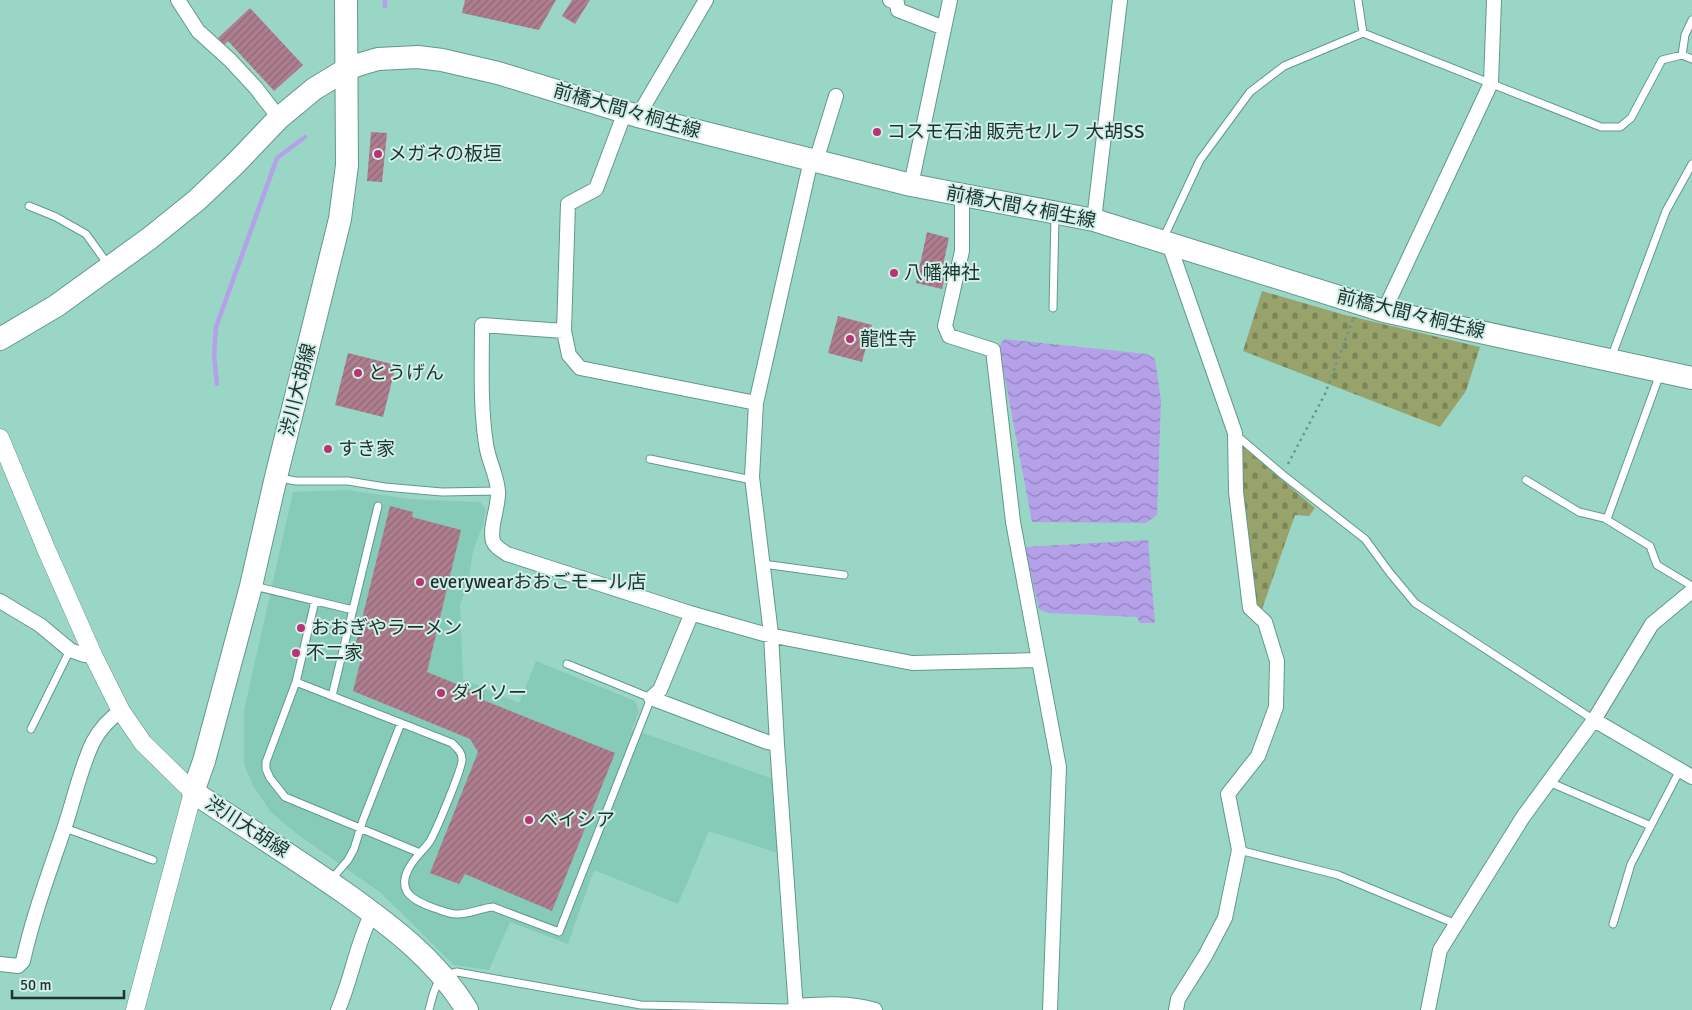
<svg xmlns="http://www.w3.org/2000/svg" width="1692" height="1010" viewBox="0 0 1692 1010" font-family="Signika,'Noto Sans JP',sans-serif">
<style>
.built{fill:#86cab8}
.cemetery{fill:url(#cemetery-stones)}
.water{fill:url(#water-waves)}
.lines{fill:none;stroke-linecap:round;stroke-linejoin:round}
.stream{stroke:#b5a1e9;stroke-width:4.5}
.building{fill:url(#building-hatch)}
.service-casing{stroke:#60998b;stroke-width:9}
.minor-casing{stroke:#60998b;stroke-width:16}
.tertiary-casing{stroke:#60998b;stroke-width:19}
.primary-casing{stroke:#60998b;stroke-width:24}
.path{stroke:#68968a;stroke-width:2.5;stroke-dasharray:2.5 4;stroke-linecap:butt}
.service{stroke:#fff;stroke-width:7}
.minor{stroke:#fff;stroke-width:14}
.tertiary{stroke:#fff;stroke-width:18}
.primary{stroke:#fff;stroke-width:22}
.poi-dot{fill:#bb3372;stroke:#d2efe7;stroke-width:2}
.labels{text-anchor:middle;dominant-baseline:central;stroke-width:4;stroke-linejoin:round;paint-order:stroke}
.street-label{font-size:19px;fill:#1c342e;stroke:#d2efe7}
.poi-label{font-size:19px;fill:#1c342e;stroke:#d2efe7;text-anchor:start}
</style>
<defs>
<pattern id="cemetery-stones" width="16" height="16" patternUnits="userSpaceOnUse" patternTransform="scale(1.25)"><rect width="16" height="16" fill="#98a26b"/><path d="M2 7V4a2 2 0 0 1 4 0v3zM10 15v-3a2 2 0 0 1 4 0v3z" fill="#7b8558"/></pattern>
<pattern id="water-waves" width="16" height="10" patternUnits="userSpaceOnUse" patternTransform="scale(1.25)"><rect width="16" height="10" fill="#b5a1e9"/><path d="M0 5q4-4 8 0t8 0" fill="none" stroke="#9284bd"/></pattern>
<pattern id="building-hatch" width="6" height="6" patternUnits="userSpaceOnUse" patternTransform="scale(1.25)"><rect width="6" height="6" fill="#af7e8e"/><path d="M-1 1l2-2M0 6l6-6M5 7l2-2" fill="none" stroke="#8e6874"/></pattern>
</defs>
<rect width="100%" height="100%" fill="#9ad6c6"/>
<path class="built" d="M346 490 411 499 480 502 486 509 483 525 473 551 468 584 460 605 463 679 519 703 536 661 635 701 639 711 632 729 776 780 781 854 709 831 678 904 594 870 568 944 510 922 489 970 454 965 381 893 297 834 271 812 253 786 244 764V711L293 492Z"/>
<path class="cemetery" d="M1262 291 1345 315 1480 347 1466 391 1440 427 1243 351Z
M1241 445 1315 508 1309 516 1295 515 1261 612 1255 602 1239 492Z"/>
<path class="water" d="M1004 339 1147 354 1155 359 1161 400 1157 515 1146 523 1032 522 999 347Z
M1148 540 1155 623H1140L1137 617 1048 613 1039 609 1025 547Z"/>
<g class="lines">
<path class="stream" d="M385 0V6
M217 384 214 355 216 327 277 158 305 137"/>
</g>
<path class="building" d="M465 0H556L539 30 462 13Z
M572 0H590L575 24 562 16Z
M250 8 303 65 274 91 228 41 224 45 218 38Z
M371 132 387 133 382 182 367 181Z
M927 232 949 238 944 261 949 262 942 289 916 283Z
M838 316 872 325 862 362 828 353Z
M348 353 396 365 383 417 335 405Z
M390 506 413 512 412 517 461 530 427 672 484 695 483 700 615 753 552 911 465 874 459 884 430 873 478 752 470 739 353 691 361 659 353 655Z"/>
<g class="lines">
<g class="service-casing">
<path id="service" d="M1358 0 1363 33
M1682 55 1685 35 1692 20
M29 206 56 217 86 234 109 266
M1163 239 1200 160 1250 92 1284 66 1363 33 1601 127H1620L1631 118 1662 60 1682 55 1692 59
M1053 308 1055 216
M1611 358 1666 211 1692 164
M1235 434 1283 475 1365 539 1390 573 1415 603 1594 720
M650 459 752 480
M279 478 296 481H348L385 487 442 492 498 491
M1526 480 1579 512 1604 518 1650 546 1657 565 1692 586
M1607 519 1660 374
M763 564 844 575
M254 586 353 610
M315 601 296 682 266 762V769L270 778 285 797 420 853
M296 682 452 743C457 748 462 752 462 759 463 767 436 831 430 841 424 850 414 858 409 868 396 892 414 901 434 908 441 910 448 914 456 914 468 915 481 908 493 907L559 932 651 698 567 664
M332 696 378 506
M31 729 70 650
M1549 782 1651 826
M65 828 153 860
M1239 850 1338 875 1456 924
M330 881 348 860 354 849 363 820 401 723
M1613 924 1631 864 1680 770
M429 1010C434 991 435 976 457 972L641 1005 787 1008 796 1006"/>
</g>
<g class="minor-casing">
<path id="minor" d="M178 0 198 31 230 60 256 88 279 118
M890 0 897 3 898 10 944 28
M625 112 596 189 568 204 564 331 569 355 580 368 756 403
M638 116 706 0
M816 161 836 96
M911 185 950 0
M962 196V251L945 326 949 336 993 350 1013 522 1059 767 1050 1010
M1094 220 1120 0
M1169 244 1235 433 1236 492 1250 608 1265 622 1277 661 1276 707 1258 756 1228 794 1239 850 1225 918 1205 956 1178 999 1176 1010
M1384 311 1491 83 1494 0
M564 331 482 325C482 365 480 404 486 444 488 460 497 475 498 491 499 507 489 527 493 541 495 547 501 550 507 554L690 613 764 634 912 663 1039 660
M0 601 40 625 70 650 84 655H93
M690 613 689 620 660 690 651 698 767 742 777 744
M1594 720 1692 777
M0 964 18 966 23 961C33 916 49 873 64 829 74 800 80 769 93 742 100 729 109 719 121 711
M796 1006C822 1004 849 1002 875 1010
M338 1010C352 978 356 945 372 913
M796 1010 777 744 771 634 752 477 756 403 811 160
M1428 1010 1440 950 1523 817 1594 720 1652 624 1692 591"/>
</g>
<g class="tertiary-casing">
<path id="tertiary" d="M0 438 47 551 93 655 121 711 143 743 193 792 135 1010"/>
</g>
<g class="primary-casing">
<path id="primary" d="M346 0 347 165 340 219 276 477 251 586 204 761 193 792C244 826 295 858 345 893 391 926 437 960 467 1010
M0 339 56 306 150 238 197 200 236 163 279 118 314 89 347 69 361 64 378 59 418 57 442 60 498 73 638 116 911 185 1094 220 1384 311 1692 378"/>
</g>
<path class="path" d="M1288 464 1325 394 1353 319"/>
<use href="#service" class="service"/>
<use href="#minor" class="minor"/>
<use href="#tertiary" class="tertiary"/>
<use href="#primary" class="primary"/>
</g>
<g class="poi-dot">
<circle cx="877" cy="132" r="5"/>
<circle cx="378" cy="154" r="5"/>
<circle cx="894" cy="273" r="5"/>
<circle cx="850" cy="339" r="5"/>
<circle cx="358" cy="373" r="5"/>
<circle cx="328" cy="449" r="5"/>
<circle cx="420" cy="582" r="5"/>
<circle cx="301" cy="628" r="5"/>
<circle cx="296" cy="653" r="5"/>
<circle cx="441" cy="693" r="5"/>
<circle cx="529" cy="820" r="5"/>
</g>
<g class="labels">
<g class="street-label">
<text transform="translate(627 111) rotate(16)">前橋大間々桐生線</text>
<text transform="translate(1021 207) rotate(11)">前橋大間々桐生線</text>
<text transform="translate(1411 314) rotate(14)">前橋大間々桐生線</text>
<text transform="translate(298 390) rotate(-76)">渋川大胡線</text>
<text transform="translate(247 827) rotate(33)">渋川大胡線</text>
</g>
<g class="poi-label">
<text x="887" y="132">コスモ石油 販売セルフ 大胡SS</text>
<text x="388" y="154">メガネの板垣</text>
<text x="904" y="273">八幡神社</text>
<text x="860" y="339">龍性寺</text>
<text x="368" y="373">とうげん</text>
<text x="338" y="449">すき家</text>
<text x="430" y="582">everywearおおごモール店</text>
<text x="311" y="628">おおぎやラーメン</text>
<text x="306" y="653">不二家</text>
<text x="451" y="693">ダイソー</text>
<text x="539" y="820">ベイシア</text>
</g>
</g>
<path d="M12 990v8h112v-8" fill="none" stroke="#1c342e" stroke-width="2.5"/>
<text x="20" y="990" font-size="15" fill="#1c342e" stroke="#d2efe7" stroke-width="4" paint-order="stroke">50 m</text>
</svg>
